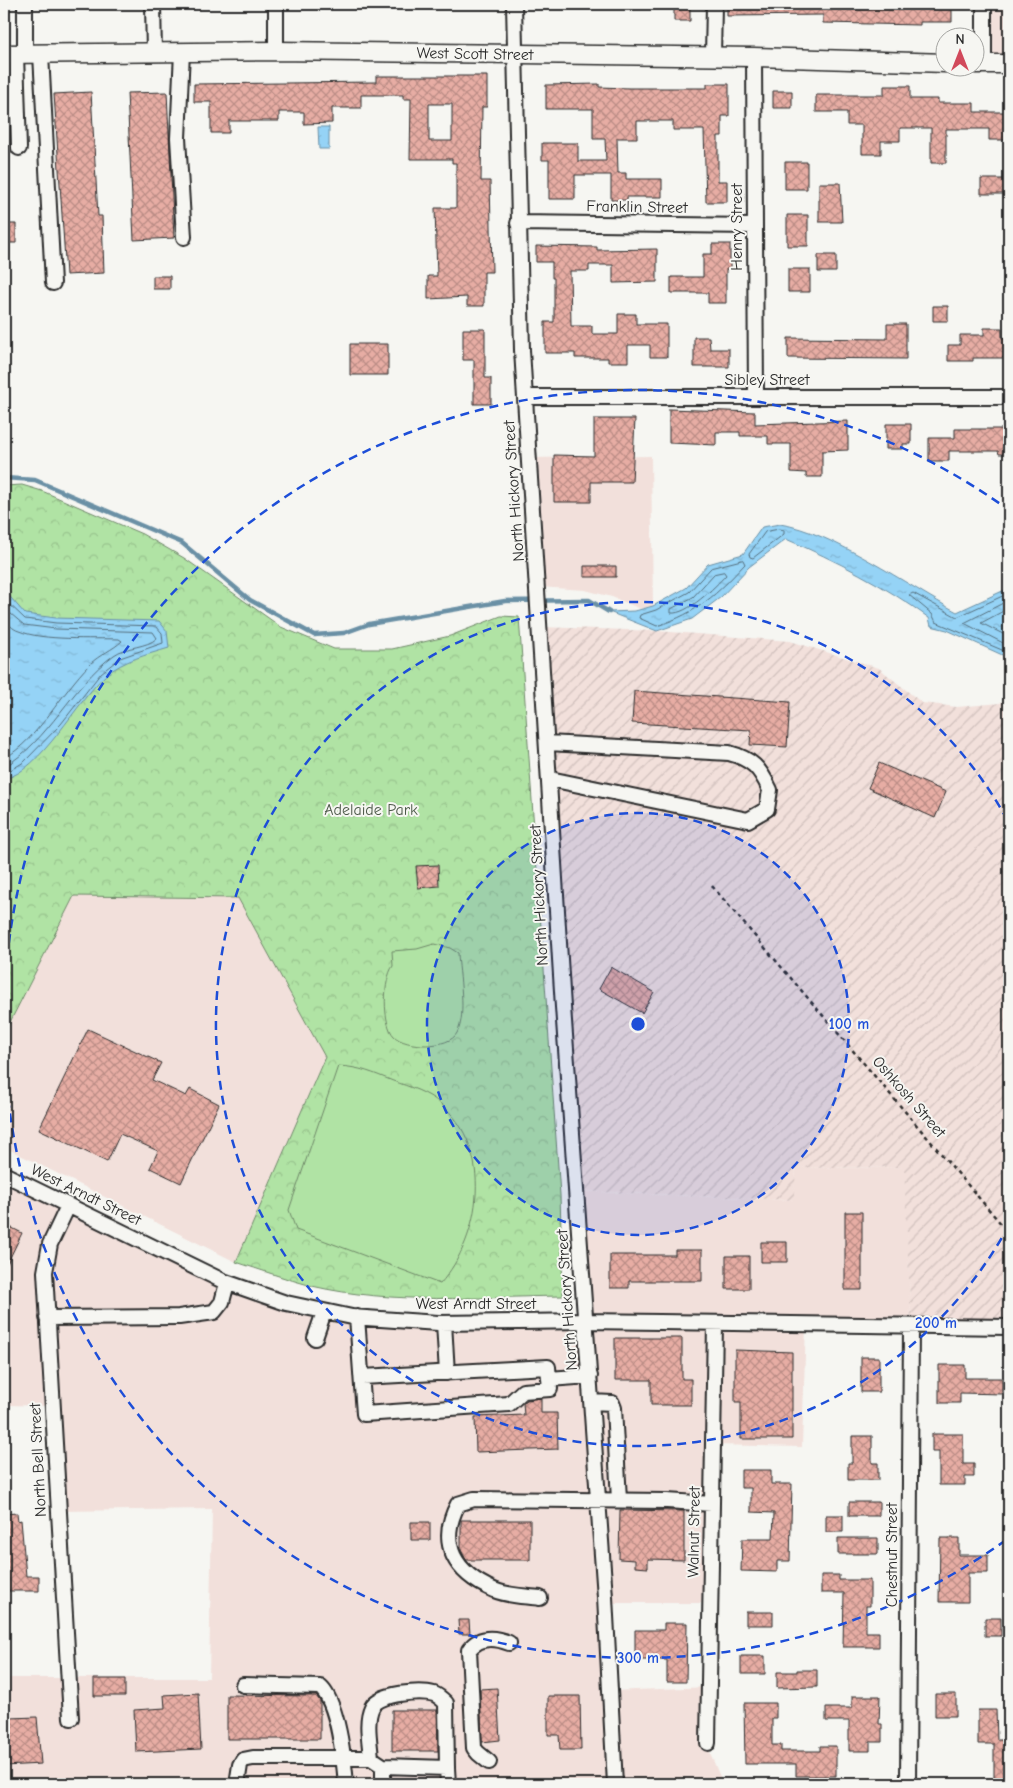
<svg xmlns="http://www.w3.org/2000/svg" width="1013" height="1788" viewBox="0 0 1013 1788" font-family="'Comic Neue',sans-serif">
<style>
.built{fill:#f2e0db}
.industrial{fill:url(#industrial-furrows)}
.forest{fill:url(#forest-crowns);stroke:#6e8768}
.pitch{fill:#b0e3a4;stroke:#6e8768}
.water{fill:url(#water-ripples);stroke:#6b90a5}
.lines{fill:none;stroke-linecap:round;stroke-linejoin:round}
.shore{stroke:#556e7c;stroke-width:1}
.stream{stroke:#6b90a5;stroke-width:4.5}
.building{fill:url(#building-cross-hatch);stroke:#2b2b2b;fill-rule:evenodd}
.minor-casing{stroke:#2b2b2b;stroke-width:18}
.major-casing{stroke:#2b2b2b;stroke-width:21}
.path{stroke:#2b2b2b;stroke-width:2.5;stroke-dasharray:4 4;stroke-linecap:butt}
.minor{stroke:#f6f6f2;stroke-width:14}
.major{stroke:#f6f6f2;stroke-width:18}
.ring{fill:none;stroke:#1d4ed8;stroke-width:2.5;stroke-dasharray:9 6}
.labels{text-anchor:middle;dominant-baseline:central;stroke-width:4;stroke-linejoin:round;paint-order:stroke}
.street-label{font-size:16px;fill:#2b2b2b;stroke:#f6f6f2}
.park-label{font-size:16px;fill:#4c5949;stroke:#f6f6f2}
.centre{fill:#1d4ed8;stroke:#f6f6f2;stroke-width:2.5}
.ring-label{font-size:15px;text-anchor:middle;font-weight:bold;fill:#1d4ed8;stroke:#f6f6f2;stroke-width:4;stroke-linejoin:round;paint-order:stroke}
</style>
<defs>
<pattern id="industrial-furrows" width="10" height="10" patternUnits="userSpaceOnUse" patternTransform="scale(1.25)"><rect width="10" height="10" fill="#f2e0db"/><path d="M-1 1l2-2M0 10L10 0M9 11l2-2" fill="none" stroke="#d0c0bc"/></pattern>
<pattern id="forest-crowns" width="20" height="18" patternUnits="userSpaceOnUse" patternTransform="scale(1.25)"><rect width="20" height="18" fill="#b0e3a4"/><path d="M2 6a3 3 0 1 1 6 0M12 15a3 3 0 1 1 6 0" fill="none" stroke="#98c38d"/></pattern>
<pattern id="water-ripples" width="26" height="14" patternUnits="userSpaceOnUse" patternTransform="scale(1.25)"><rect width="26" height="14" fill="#95d3f6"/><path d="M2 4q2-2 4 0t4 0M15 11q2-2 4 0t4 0" fill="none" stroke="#81b5d3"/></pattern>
<pattern id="building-cross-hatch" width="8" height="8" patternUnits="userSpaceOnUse" patternTransform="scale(1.25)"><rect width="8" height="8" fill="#e7ada4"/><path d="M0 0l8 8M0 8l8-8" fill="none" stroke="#bb8d86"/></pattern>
</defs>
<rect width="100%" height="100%" fill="#f6f6f2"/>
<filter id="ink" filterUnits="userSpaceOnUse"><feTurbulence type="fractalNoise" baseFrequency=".02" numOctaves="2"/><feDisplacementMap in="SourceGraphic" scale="10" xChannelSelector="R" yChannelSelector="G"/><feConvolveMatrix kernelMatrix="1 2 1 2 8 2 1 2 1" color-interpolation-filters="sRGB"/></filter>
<g filter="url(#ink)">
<path class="built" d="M984 4H1009V64H984Z
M651 456 653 606 641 609 612 597 585 590 538 587 529 458Z
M74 896 238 898 325 1057 236 1262 4 1147V1034Z
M905 1167 911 1326 806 1324 802 1447 714 1445 710 1603H606L611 1691 709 1687 708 1748 723 1784H4V1678H209L212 1509 59 1511 53 1406 4 1405V1174L188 1265 352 1317 586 1321 577 1191 793 1200 796 1168Z"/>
<path class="industrial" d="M541 627 657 631 790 641 879 668 922 703 957 707 1000 703 1009 698V1327L911 1326 904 1167 796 1168 794 1200 577 1191Z"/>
<path class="forest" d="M22 485 42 491 142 534 184 558 281 627 334 649H392L450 636 501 616 519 617 560 1195 563 1296C480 1297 393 1305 312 1286 286 1279 261 1270 236 1262L325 1057 238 898 74 896 4 1034V486Z"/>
<path class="pitch" d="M434 944 450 948 458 953C459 974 467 1015 457 1033 449 1049 405 1048 394 1036 382 1024 383 979 393 966L392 951 417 949Z
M338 1066C360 1067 373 1073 393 1081 410 1087 427 1092 441 1104 494 1149 482 1236 440 1284L296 1230 289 1210Z"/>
<path class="water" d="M318 127H329V149H319Z
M780 524C833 532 908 586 957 612L1009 588V658L947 630 931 626 929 618C884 585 837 561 786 539L749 567 721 597 692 619 657 631 609 612 635 611 653 606 686 588 708 564 743 554 762 527Z
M4 590 25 614 56 618 159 621 167 631 169 648C146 655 124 660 106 675 78 699 41 771 4 779Z"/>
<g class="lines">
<path class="shore" d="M780 529 784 530V534L753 558 750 557 749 554 765 532Z
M743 560 745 564C716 595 699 612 657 626L639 618 640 615 656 610 689 592 711 568Z
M724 572 726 575C715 587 687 615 671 613V609L693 597 714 574Z
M1009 593 957 617 913 593 909 595 932 614 936 622 1009 653
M4 599 25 619 56 623 156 626 162 633 163 643 120 658 101 673 61 724 24 762 4 774
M1009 600 964 623 1009 646
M4 608 24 625 56 629 153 632 157 638C147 648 126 646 114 655 71 686 50 740 4 767
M1009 608 981 623 1009 637
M4 619C8 623 12 629 19 631 43 641 92 638 119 639L122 641C114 649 99 655 90 664 60 694 41 736 4 759"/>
<path class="stream" d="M4 478 35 480 182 543 250 600 314 635 344 633 369 624 505 601 589 600 609 612"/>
</g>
<path class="building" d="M674 4H690V21H674Z
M727 4H952V22H920V25L823 23V15L727 16Z
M376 76H487V107H482L481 181H490L492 272H484V306H467V297L428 299V276H437L435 208H456V163H452V159H410L411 99H403V95H361V108H332V123L304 124V112H279V121H229V133H211V102H194V84L376 82ZM429 104H452V141H429Z
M599 84V87L629 88H707V84H729V116H722V136H718V181H727V202H706L704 130H673V121H637V138H617L618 173H626V179H662V197H627V200H611V175H575V199H549V160H542V143H578V161H606L605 139H593V109H546V85Z
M884 86H910V99H938V103H974V112H1009V140H989V129H946V163H931V128H900V141H881V154H862V125H847V112H816V95H884Z
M773 91H792V108H773Z
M91 92 98 216H102L104 273 66 275 54 94Z
M167 92 174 238 134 240 127 93Z
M785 162H807V189H785Z
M981 179H1005V194H981Z
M819 183H840L842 222H819Z
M787 215H808V246H787Z
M4 224H16V243H4Z
M712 244H730V269H726V303H708V293H671V277H703V254H712Z
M536 246 597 247V250L657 249V282L613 283V265H589V271H570L571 326H592V334H618V314H636V324H667V357H650V345H628V362H608V358H575V353H545V322H554V278H552V262H536Z
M818 255H836V272H818Z
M788 269H810V292H788Z
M153 276H170V289H153Z
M933 306H948V321H933Z
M887 324H906V359L788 358V338L887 339Z
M984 328H1002V338H1009V358H973V361H948V345H960V335H984Z
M463 329H485V378H491V404H474V360H463Z
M694 337H709L710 349H729V367H694Z
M350 344H388V375H350Z
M669 409 755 412V424L848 421V450L822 451V477H806V473L791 472V444H768V436H740V432H716V445L669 443Z
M594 419H635L632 482H591V502H554V455L594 456Z
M886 424H911V444H903V449H886Z
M955 429H1009V454H999L998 451H949V461H929V438H955Z
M584 566H616V577H584Z
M634 691 790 702 787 747 750 745 751 730 632 723Z
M879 763 946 792 935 818 868 788Z
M438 865 439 886 418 888 416 866Z
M611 967 654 992 642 1013 599 989Z
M88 1029 161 1063 152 1080 186 1096 190 1089 219 1104 181 1183 150 1168 158 1151 120 1134 107 1162 39 1129Z
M845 1212H862V1290H845Z
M4 1224 22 1233 4 1270Z
M761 1242H787V1262H761Z
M675 1250H702V1281H629V1288H610V1255H675Z
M726 1256H749V1289H726Z
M615 1338H682V1379H691V1405H651V1380H615Z
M735 1350 792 1352V1439H741V1402H735Z
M861 1357H879V1392H861Z
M939 1365H965V1378H1002V1394L960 1393V1403H939Z
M541 1398V1413H557L558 1449 476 1452 475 1417 524 1415 523 1403 527 1400Z
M932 1434H963V1464H974V1477H965V1485H939V1452H932Z
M852 1436H872V1463H878V1480H848V1463H852Z
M741 1470H771V1484H792L790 1561H777V1572L741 1571 742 1539H773L774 1513 751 1512V1488H741Z
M849 1502H879V1516H849Z
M620 1510 684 1511V1560L648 1559V1568L635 1567V1560L619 1559Z
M17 1513 18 1521 21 1520 26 1576H39V1591H4V1514Z
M826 1515H843V1532H826Z
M461 1520H530V1560H466L461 1550Z
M411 1522H430V1540H411Z
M838 1538H878V1554H838Z
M940 1538H959V1555H988V1573H968V1602H939Z
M821 1575H839V1580H870V1606H866V1632H879V1647H843L844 1593H821Z
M746 1612H773V1625H746Z
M985 1618H1001V1636H985Z
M458 1620H469L470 1634H459Z
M664 1623H687L686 1682H667V1660H635V1630H664Z
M741 1656H765V1674H741Z
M797 1670H817V1687L777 1688V1672H797Z
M94 1679H125V1696H94Z
M497 1688 500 1740 482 1742 480 1689Z
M198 1693 201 1749 136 1752 134 1710 165 1708 164 1695Z
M935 1694H956V1716H935Z
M227 1695 316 1696 320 1701V1739H227Z
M548 1696H580L581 1750H560L559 1735H548Z
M852 1696H880L879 1724H882V1742H870V1751H849V1721H826V1708H852Z
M744 1703H776V1718H772V1745H781V1751H820V1746H836V1776H796V1764H745Z
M392 1710H437L438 1751H392Z
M978 1710H996L997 1740H1009V1778H994V1744H978Z
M37 1717 41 1764 4 1766V1731H11L10 1718Z"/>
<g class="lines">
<g class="minor-casing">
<path id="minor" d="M153 4 154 53
M276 4V51
M514 4 522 350 563 1007 605 1597 615 1784
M182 52 178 138 184 237
M16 54 19 148
M25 54V4
M41 54 53 283
M713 57 714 4
M754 57 756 397
M984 64V4
M518 223 754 226
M525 397H1009
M548 743 729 753C752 759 760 768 770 790L767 809 748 820 550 779
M4 1174 223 1281 286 1303 352 1317 438 1323 586 1321 1009 1327
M68 1206 50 1244 45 1272 71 1718
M357 1317 364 1414 509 1404 523 1391 550 1389 548 1367 362 1377
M47 1318 179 1317 214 1312 222 1302 227 1283
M444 1323 447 1373
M315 1338 324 1312
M549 1379 590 1376
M592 1402 612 1403 614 1408 619 1500
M540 1598C526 1596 507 1596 494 1590 455 1573 437 1544 458 1504L474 1499 667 1501 712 1504
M243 1685 320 1687C338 1702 344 1761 346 1784
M708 1743 715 1323
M371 1758C370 1743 365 1721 372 1707 379 1693 421 1690 434 1694 439 1696 442 1699 446 1703L447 1768
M489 1762 478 1753 474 1748 469 1650C479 1636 494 1637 509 1643
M383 1766 447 1768 448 1784
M237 1784 240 1765 243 1760 253 1758H371L383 1766V1784
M908 1784 911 1326"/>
</g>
<g class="major-casing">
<path id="major" d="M4 54 276 51 754 57 946 63
M976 64H1009"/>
</g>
<path class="path" d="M712 886 1009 1233"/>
<use href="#minor" class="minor"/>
<use href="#major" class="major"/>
</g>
</g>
<circle cx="638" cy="1024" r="211" fill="#1d4ed8" fill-opacity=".12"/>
<g class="ring">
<circle cx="638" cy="1024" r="211"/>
<path d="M1009 1225A422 422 0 1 1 1009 823"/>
<path d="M1006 1540A634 634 0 1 1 1006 508"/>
</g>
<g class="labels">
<g class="street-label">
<text transform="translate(475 54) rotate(1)">West Scott Street</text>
<text transform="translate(637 207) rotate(1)">Franklin Street</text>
<text transform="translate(737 227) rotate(-90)">Henry Street</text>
<text x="767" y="380">Sibley Street</text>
<text transform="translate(514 491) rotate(-94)">North Hickory Street</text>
<text transform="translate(539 895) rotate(-93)">North Hickory Street</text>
<text transform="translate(909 1097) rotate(49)">Oshkosh Street</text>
<text transform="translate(86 1195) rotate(26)">West Arndt Street</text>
<text transform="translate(567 1300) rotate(-94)">North Hickory Street</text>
<text x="476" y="1304">West Arndt Street</text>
<text transform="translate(38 1460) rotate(-93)">North Bell Street</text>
<text transform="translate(694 1532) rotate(-89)">Walnut Street</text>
<text transform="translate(892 1555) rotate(-90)">Chestnut Street</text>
</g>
<g class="park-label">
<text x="371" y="810">Adelaide Park</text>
</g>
</g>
<circle cx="638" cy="1024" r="8" class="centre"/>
<g class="ring-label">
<text x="849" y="1029">100 m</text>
<text x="936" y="1328">200 m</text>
<text x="638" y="1663">300 m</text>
</g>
<rect width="1013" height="1788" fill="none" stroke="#f6f6f2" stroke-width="20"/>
<rect x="10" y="10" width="993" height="1768" fill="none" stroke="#2b2b2b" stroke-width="2" filter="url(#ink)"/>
<g transform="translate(960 52)"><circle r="24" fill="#f6f6f2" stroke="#a5a5a2"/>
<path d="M0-4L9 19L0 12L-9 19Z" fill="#d1495b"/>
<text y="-8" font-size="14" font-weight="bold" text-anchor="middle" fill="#2b2b2b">N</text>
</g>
</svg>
